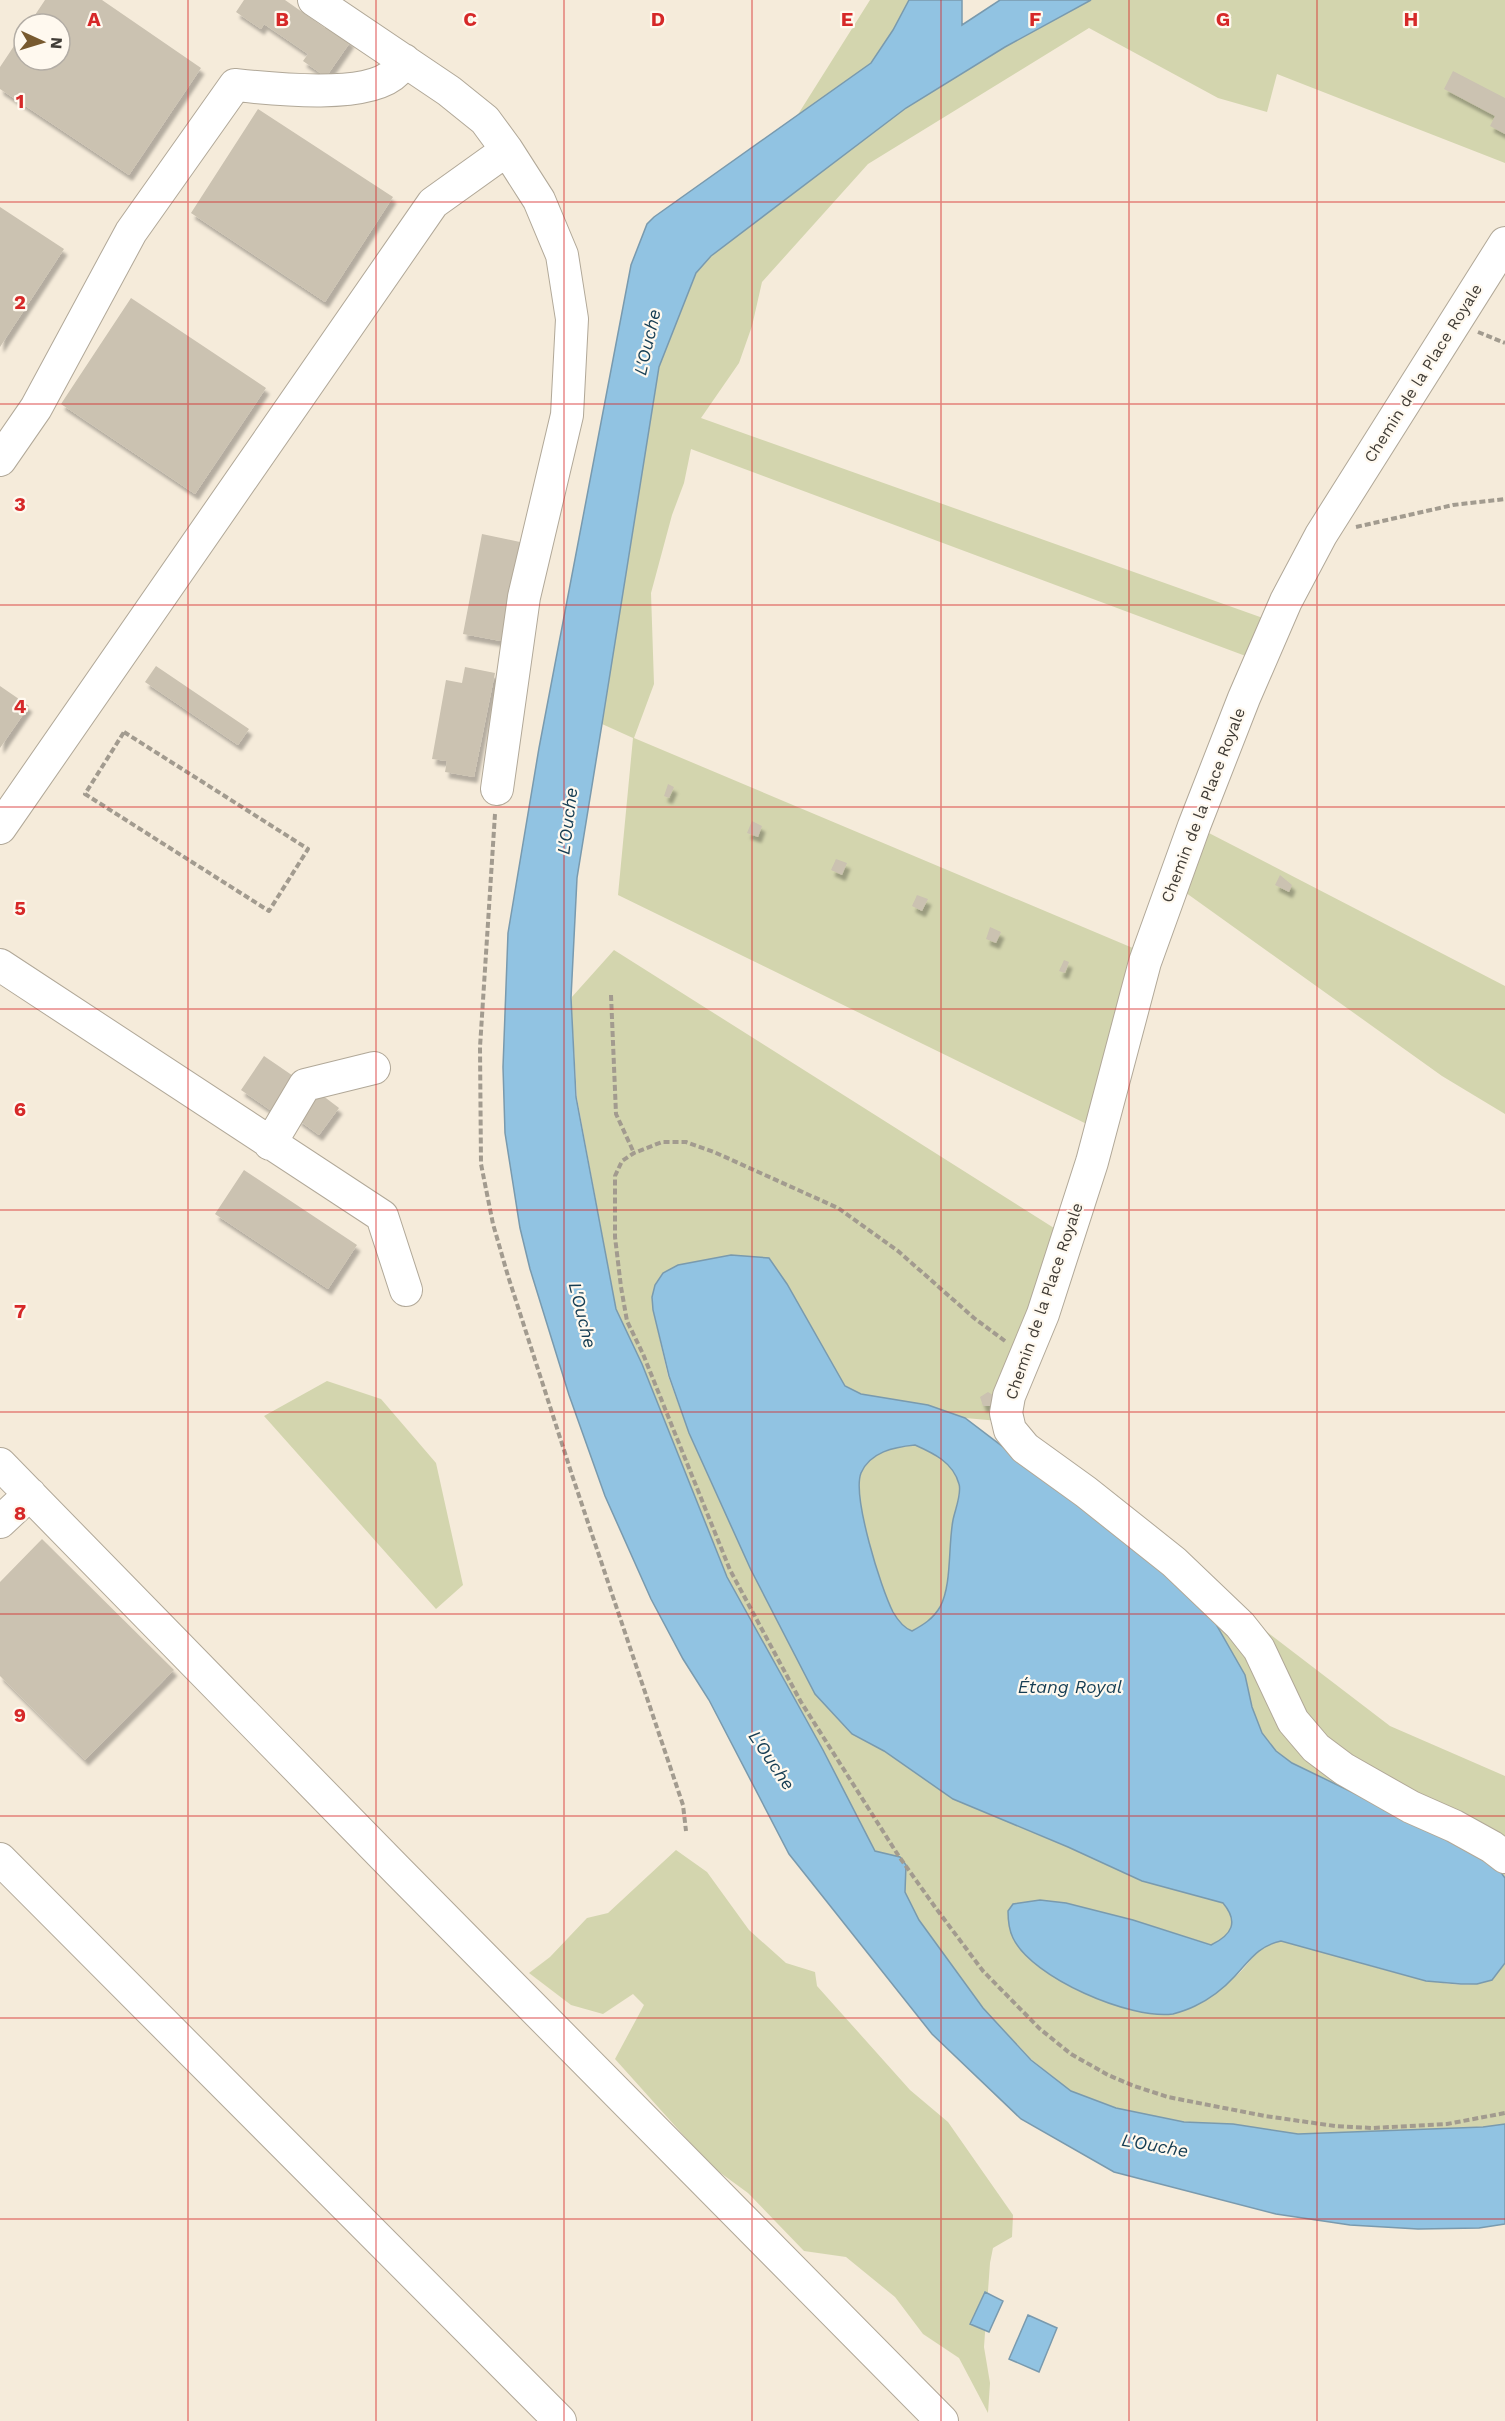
<svg xmlns="http://www.w3.org/2000/svg" width="1505" height="2421" viewBox="0 0 1505 2421" font-family="'Work Sans',sans-serif">
<style>
.green{fill:#d3d5ae}
.water{fill:#91c3e2;stroke:#799aae;stroke-width:1.5;fill-rule:evenodd}
.building{fill:#cbc2b1;filter:url(#shadow)}
.lines{fill:none;stroke-linecap:round;stroke-linejoin:round}
.minor-casing{stroke:#b1a898;stroke-width:34}
.path{stroke:#a29b8f;stroke-width:4;stroke-dasharray:6 3;stroke-linecap:butt}
.minor{stroke:#fff;stroke-width:32}
.grid{fill:none;stroke:#d62828;stroke-width:1.5;stroke-opacity:0.55}
.labels{text-anchor:middle;dominant-baseline:central;stroke-width:4.5;stroke-linejoin:round;paint-order:stroke}
.street-label{font-size:16px;fill:#403c36;stroke:#fff9ef}
.water-label{font-size:18px;font-style:italic;fill:#153d53;stroke:#fff9ef}
.grid-label{font-size:20px;text-anchor:middle;font-weight:bold;fill:#d62828;stroke:#fff9ef;stroke-width:4.5;stroke-linejoin:round;paint-order:stroke}
</style>
<defs>
<filter id="shadow"><feDropShadow dx="3.5" dy="6" stdDeviation="1.5" flood-color="#0004"/></filter>
</defs>
<rect width="100%" height="100%" fill="#f5ebda"/>
<path class="green" d="M870 0H909L893 30 871 63 797 116Z
M1091 0H1505V163L1277 74 1267 112 1218 98 1089 28 868 164 762 282 752 326 739 363 701 418 1277 623 1259 661 691 449 684 483 672 515 651 593 654 684 634 738 1147 954 1097 1129 618 895 633 738 602 724 659 367 696 273 711 256 906 108 1005 47Z
M1205 831 1505 986V1114L1442 1076 1182 890Z
M614 950 1065 1235 999 1421 965 1418 928 1405 861 1394 845 1386 787 1284 652 1297 653 1310 668 1376 689 1433 751 1570 815 1694 852 1734 884 1751 953 1799 1068 1847 1142 1881 1223 1903C1239 1922 1232 1935 1212 1945L1133 1920 1066 1903 1013 1939C1043 1977 1086 1998 1132 2009 1144 2012 1161 2017 1173 2014 1182 2011 1223 1985 1232 1979 1252 1965 1252 1947 1281 1941 1329 1949 1450 2000 1490 1980 1496 1977 1501 1968 1505 1963V2124L1483 2127 1298 2134 1233 2124 1184 2122 1116 2108 1071 2091 1032 2060 983 2008 919 1920 905 1892 906 1865 899 1857 875 1851 823 1750 727 1577 642 1364 616 1309 577 1098 571 998Z
M327 1381 381 1399 436 1463 463 1585 436 1609 264 1416Z
M915 1445C933 1453 953 1462 959 1484 961 1492 956 1507 954 1516 949 1541 951 1587 940 1607 933 1619 923 1625 912 1631 904 1628 897 1619 893 1612 881 1589 852 1496 861 1473 870 1452 894 1447 915 1445Z
M1229 1603 1390 1726 1505 1776V1878L1492 1860 1292 1763 1276 1751 1262 1733 1213 1619Z
M676 1850 707 1872 749 1930 786 1963 815 1972 817 1986 910 2090 948 2122 1013 2215 1012 2237 993 2248 990 2263 984 2347 990 2383 988 2413 959 2358 923 2334 895 2297 846 2257 804 2251 748 2193 711 2166 615 2059 644 2005 633 1994 603 2014 571 2005 529 1973 550 1957 587 1918 608 1913Z"/>
<path class="water" d="M909 0H962V25L1000 0H1091L1005 47 906 108 711 256 696 273 659 367 602 724 577 878 571 998 576 1097 616 1309 642 1364 727 1577 823 1750 875 1851 900 1857 906 1865 905 1892 919 1920 983 2008 1031 2060 1071 2091 1116 2108 1184 2122 1233 2124 1298 2134 1483 2127 1505 2124V2224L1479 2228 1418 2229 1350 2225 1276 2214 1114 2172 1021 2119 932 2034 789 1854 709 1700 683 1659 651 1599 605 1496 569 1395 530 1269 520 1228 505 1133 503 1067 508 933 539 748 631 265 647 224 654 217 871 63 893 30Z
M731 1255 769 1258 787 1284 845 1386 861 1394 928 1405 965 1418 1152 1560 1213 1619 1245 1675 1252 1707 1262 1733 1276 1751 1292 1763 1492 1860 1505 1878V1963L1492 1980 1477 1984H1461L1426 1981 1281 1941C1258 1946 1250 1960 1235 1976 1224 1988 1210 1999 1195 2006 1189 2009 1180 2012 1173 2014 1131 2020 1032 1978 1013 1938 1009 1930 1008 1920 1008 1911L1013 1904 1040 1900 1066 1903 1133 1920 1211 1945C1232 1935 1239 1922 1223 1903L1142 1881 1068 1847 953 1799 884 1751 852 1734 815 1694 751 1570 689 1433 669 1376 653 1310 652 1297 655 1285 663 1273 678 1265ZM915 1445C933 1453 953 1462 959 1484 962 1493 955 1510 953 1520 948 1546 952 1585 940 1607 933 1619 923 1625 912 1631 904 1628 897 1619 893 1612 881 1589 852 1496 861 1473 870 1452 894 1447 915 1445Z
M985 2292 1003 2301 989 2332 970 2324Z
M1028 2315 1057 2328 1039 2372 1009 2359Z"/>
<path class="building" d="M45 0H102L201 68 129 175 0 89V67L24 31V60H60V24H29Z
M244 0H285L325 28 327 24 351 41 326 77 303 61 308 54 264 24 261 29 236 12Z
M1453 71 1505 98V134L1490 126 1495 116 1444 89Z
M258 109 393 197 325 302 191 213Z
M0 207 64 249 0 347Z
M131 298 266 388 195 494 61 404Z
M482 534 520 542 501 641 463 634Z
M156 666 249 729 238 745 145 682Z
M465 667 495 673 474 777 445 772 447 761 432 759 446 680 462 683Z
M0 686 29 706 0 748Z
M668 784 674 787 669 798 664 796Z
M752 821 762 826 758 837 747 833Z
M836 859 847 863 842 875 831 870Z
M1280 875 1292 885 1289 892 1275 885Z
M917 895 928 899 922 911 912 906Z
M990 927 1001 932 996 943 986 939Z
M1064 960 1069 962 1065 973 1059 971Z
M264 1056 299 1080 276 1114 241 1090Z
M318 1092 339 1108 319 1135 297 1119Z
M244 1170 357 1245 328 1289 215 1214Z
M988 1392 996 1397 992 1406H983L980 1397Z
M42 1539 174 1670 85 1760 0 1676V1582Z"/>
<g class="lines">
<g class="minor-casing">
<path id="minor" d="M314 0 449 91 485 120 507 150 539 200 562 255 572 319 567 415 524 597 497 789
M1505 243 1321 535 1286 601 1244 698 1194 826 1145 962 1092 1162 1043 1314 1009 1396 1006 1413 1010 1430 1025 1448 1086 1492 1174 1562 1240 1625 1259 1649 1293 1721 1316 1748 1344 1769 1411 1807 1454 1826 1492 1847 1505 1857
M0 460 36 408 131 232 235 85C272 89 369 100 396 72 399 69 402 64 404 60
M0 828 433 203 507 150
M0 965 382 1216 406 1290
M270 1144 305 1085 374 1068
M0 1464 398 1871 942 2421
M0 1522 30 1494
M0 1859 560 2421"/>
</g>
<path class="path" d="M1478 332 1505 343
M1356 527 1453 505 1505 499
M124 732 308 849 269 911 85 794Z
M495 814 480 1047 481 1164 493 1224 508 1276 573 1478 683 1805 686 1831
M611 995 616 1114 634 1153
M1005 1341 974 1318 898 1251 838 1208 714 1152 686 1142H662L634 1153 622 1161 615 1176V1237L621 1287 627 1321 643 1354 730 1570 801 1702 898 1855 935 1907 983 1971 1040 2029 1071 2054 1108 2075 1134 2086 1168 2097 1265 2116 1335 2126 1372 2128 1447 2124 1505 2113"/>
<use href="#minor" class="minor"/>
</g>
<path class="grid" d="M188 0V2421M376 0V2421M564 0V2421M752 0V2421M941 0V2421M1129 0V2421M1317 0V2421M0 202H1505M0 404H1505M0 605H1505M0 807H1505M0 1009H1505M0 1210H1505M0 1412H1505M0 1614H1505M0 1816H1505M0 2018H1505M0 2219H1505"/>
<g class="labels">
<g class="street-label">
<text transform="translate(1423 373) rotate(-58)">Chemin de la Place Royale</text>
<text transform="translate(1203 805) rotate(-69)">Chemin de la Place Royale</text>
<text transform="translate(1044 1301) rotate(-71)">Chemin de la Place Royale</text>
</g>
<g class="water-label">
<text transform="translate(647 342) rotate(-77)">L'Ouche</text>
<text transform="translate(567 821) rotate(-83)">L'Ouche</text>
<text transform="translate(583 1315) rotate(76)">L'Ouche</text>
<text x="1070" y="1686">Étang Royal</text>
<text transform="translate(772 1760) rotate(56)">L'Ouche</text>
<text transform="translate(1155 2145) rotate(10)">L'Ouche</text>
</g>
</g>
<g class="grid-label">
<text x="94" y="26">A</text>
<text x="282" y="26">B</text>
<text x="470" y="26">C</text>
<text x="658" y="26">D</text>
<text x="847" y="26">E</text>
<text x="1035" y="26">F</text>
<text x="1223" y="26">G</text>
<text x="1411" y="26">H</text>
<text x="20" y="108">1</text>
<text x="20" y="309">2</text>
<text x="20" y="511">3</text>
<text x="20" y="713">4</text>
<text x="20" y="915">5</text>
<text x="20" y="1116">6</text>
<text x="20" y="1318">7</text>
<text x="20" y="1520">8</text>
<text x="20" y="1722">9</text>
</g>
<g transform="translate(42 42) rotate(94)"><circle r="28" fill="#fff9ef" stroke="#b3ada5" stroke-width="1.5"/>
<path d="M0-4.5L10 22L0 15L-10 22Z" fill="#785a2f"/>
<text y="-9" font-size="16" font-weight="bold" text-anchor="middle" fill="#403c36">N</text>
</g>
</svg>
